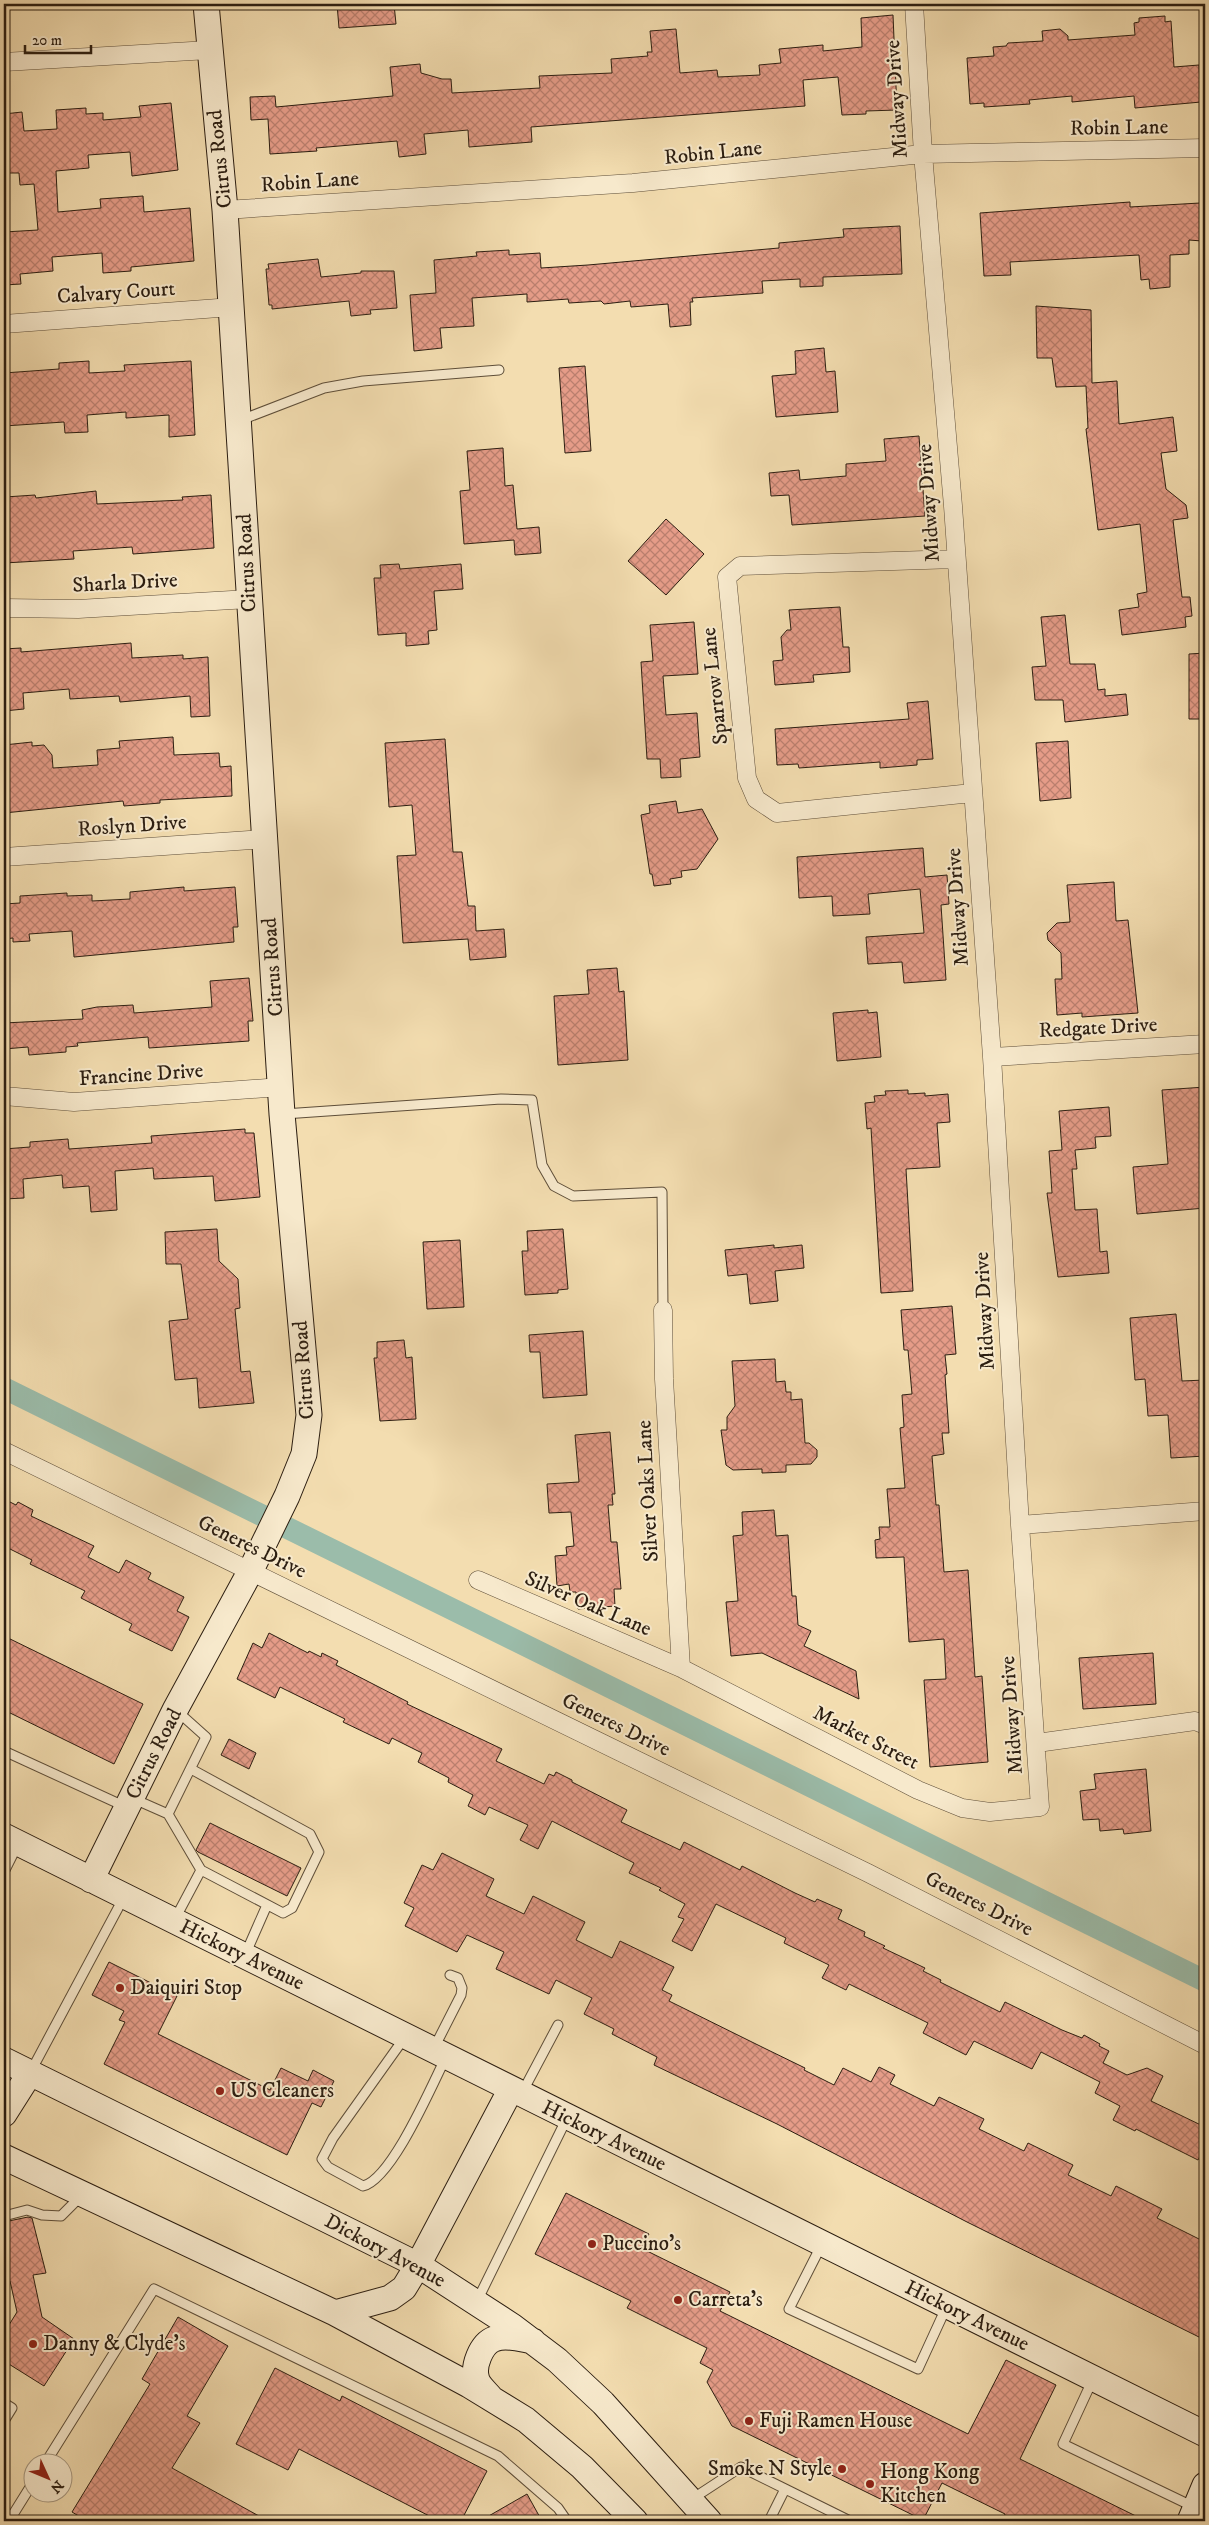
<svg xmlns="http://www.w3.org/2000/svg" width="1209" height="2525" viewBox="0 0 1209 2525" font-family="'IM FELL DW Pica',serif">
<style>
.lines{fill:none;stroke-linecap:round;stroke-linejoin:round}
.canal{stroke:#9bbcaa;stroke-width:22}
.building{fill:url(#building-cross-hatch);stroke:#2c1e11}
.lane-casing{stroke:#5e4e39;stroke-width:11}
.street-casing{stroke:#5e4e39;stroke-width:19}
.secondary-casing{stroke:#2c1e11;stroke-width:27}
.lane{stroke:#f7e9cc;stroke-width:9}
.street{stroke:#f7e9cc;stroke-width:18}
.secondary{stroke:#f7e9cc;stroke-width:25}
.poi-dot{fill:#8f2418;stroke:#f7e9cc;stroke-width:2}
.labels{text-anchor:middle;dominant-baseline:central;stroke-width:4;stroke-linejoin:round;paint-order:stroke}
.street-label{font-size:21px;fill:#2c1e11;stroke:#f7e9cc}
.poi-label{font-size:21px;fill:#2c1e11;stroke:#f7e9cc;text-anchor:start}
</style>
<defs>
<pattern id="building-cross-hatch" width="8" height="8" patternUnits="userSpaceOnUse" patternTransform="scale(1.25)"><rect width="8" height="8" fill="#e59c88"/><path d="M0 0l8 8M0 8l8-8" fill="none" stroke="#ba7f6e"/></pattern>
</defs>
<rect width="100%" height="100%" fill="#f3ddb0"/>
<filter id="stains"><feTurbulence type="fractalNoise" baseFrequency=".004" numOctaves="4"/><feColorMatrix values="0 0 0 0 .2 0 0 0 0 .09 0 0 0 0 .02 0 0 0 .5 -.17"/></filter>
<radialGradient id="worn" r=".72"><stop offset=".6" stop-color="#630" stop-opacity="0"/><stop offset="1" stop-color="#630" stop-opacity=".3"/></radialGradient>
<g class="lines">
<path class="canal" d="M4 1388 1205 1981"/>
</g>
<path class="building" d="M337 4H394L396 24 339 28Z
M893 15 897 110 866 111V114L842 115 838 77 803 80 805 106 531 127 532 142 469 147 468 130 424 134 426 154 399 157 397 141 316 148 317 151 270 154 268 119 251 120 250 97 275 96 276 107 393 96 390 67 420 64 421 73 442 79H451L452 93 540 88 539 76 612 73 611 59 648 56 647 52H652L650 31 676 29 680 73 717 70 718 77 760 75 759 65 781 63 779 49 823 45V51L862 47 861 18Z
M1165 16V22L1171 21 1174 67 1199 65 1201 102 1135 108 1134 96 1072 102V96L1029 100 1030 104 984 107V103L970 104 967 58 994 56 993 47 1006 46 1008 43 1043 41 1042 31 1060 29 1068 36V40L1135 35 1134 23 1139 22V18Z
M171 103 178 170 132 176 130 152 88 155 89 168 56 171 58 212 101 208 100 199 143 196 144 212 190 208 194 261 131 267V271L103 273 102 253 52 257 53 271 20 274 21 284 4 285V232L38 230 34 184 20 185 19 173H7L4 114 22 112 24 131 57 129 56 110 86 108V114L103 113V120L141 117 139 106Z
M1130 202V207L1200 203 1202 241 1189 240V254L1170 255V287L1150 289 1149 279 1141 280 1139 255 1010 262 1011 275 984 276 980 213Z
M900 226 902 274 823 277V286L800 287V279L762 281 763 293 692 298 693 302H690L691 325 670 327 668 304 631 307 630 301 604 304 601 301 569 303 568 299 527 302V294L472 298 474 326 440 328 442 348 414 351 410 295 436 293 434 260 477 256 476 252 509 250V255L540 253 541 268 588 265 779 248V243L844 237 843 229Z
M318 259 321 277 361 273V271H394L397 308 370 310 371 314 351 316 349 301 272 309V305H269L266 269H269L268 264Z
M1036 306 1091 310 1092 383 1117 381 1119 424 1173 417 1177 451 1161 453 1166 489 1186 505 1188 518 1173 520 1182 597H1190L1192 616 1185 617 1186 627 1122 635 1119 610 1139 607 1137 594 1147 592 1140 524 1098 530 1086 429 1088 428 1086 386 1056 387 1052 358H1037Z
M824 348 826 372 835 371 838 412 776 417 772 376 796 374 795 351Z
M89 361V373L125 371 124 365 191 361 195 435 169 437V415L126 418V412L87 415 88 432 65 433 64 422 4 426V373L59 369V363Z
M585 366 591 451 565 453 559 368Z
M919 436 925 516 792 525 789 495 771 496 769 473 799 470 800 480 846 476V464L886 461 884 439Z
M503 448 505 486 513 485 517 529 539 527 541 553 515 555 514 540 464 544 460 491 470 490 467 451Z
M96 491 97 504 183 500 182 497 211 495 214 548 133 554 132 547 117 548 73 551 74 559 4 563 5 497 35 495 36 498Z
M666 519 704 554 666 595 628 561Z
M399 564 400 569 461 564 463 589 434 591 437 630 428 631 429 644 406 646V633L378 635 374 578H381L380 565Z
M840 607 843 647H849L850 672 813 675 814 682 775 685 773 661 783 660 781 637 787 630H791L789 610Z
M1065 615 1070 664H1095L1098 690 1105 689V696L1126 694 1128 715 1065 722 1063 700H1035L1032 667 1046 666 1041 617Z
M694 622 698 674 663 676 666 715 697 713 700 757 680 759 681 777 661 778 660 759H647L641 662 653 661 650 625Z
M131 643 132 658 183 655V659L208 657 210 716 191 717 190 696 120 702 119 696 70 699 69 689 23 693 24 709 4 711V649L21 648V652Z
M1205 653V719H1189V654Z
M928 701 933 759 917 760V765L880 768V762L799 768 798 764 777 765 775 729 909 719 907 703Z
M173 737 174 755 219 753 220 767 231 766 232 796 160 800V803L124 806 123 801 4 813V745L32 742V746L44 745 52 755 53 768 98 765 97 750 120 748 119 741Z
M445 739 453 852H462L468 906H475L476 931 504 929 506 957 470 960 468 939 403 943 397 856 416 855 412 805 389 807 385 743Z
M1068 741 1071 798 1040 801 1036 743Z
M676 801 678 813 702 809 718 839 697 869 681 871 682 877 670 879 671 884 654 886 652 874H650L641 815 650 813 649 805Z
M923 848 925 877 947 875 949 904 941 905 946 980 904 983 902 962 868 964 866 937 924 933 920 889 868 894 870 914 833 916 832 896 799 898 797 857Z
M1114 882 1116 921 1128 920 1138 1013 1082 1017V1013L1057 1015 1055 979H1062L1061 953 1048 940 1047 933 1057 923 1070 922 1067 885Z
M184 887V891L235 887 238 927H233L234 942 74 957 72 931 29 934 30 941 13 942V938L4 939V904L20 903V896L67 893V896L92 895V901L130 899V892Z
M617 968 619 992 624 991 628 1060 558 1065 554 996 589 994 587 970Z
M249 978 253 1021H248L249 1041 149 1048 148 1037 77 1043 78 1046 66 1047V1052L29 1055 28 1047 4 1049V1023L83 1019 82 1010 97 1007 133 1005 134 1013 212 1007 210 981Z
M868 1010V1013L877 1012 881 1057 837 1061 833 1013Z
M1205 1087V1208L1137 1214 1133 1167 1168 1164 1162 1090Z
M908 1090V1094L925 1093V1096L948 1094 950 1122 937 1123 940 1167 906 1169 913 1291 881 1293 871 1128 867 1129 865 1103 875 1102 874 1096 886 1095 885 1091Z
M1109 1107 1111 1136 1095 1137 1096 1148 1075 1150 1077 1169H1072L1075 1210 1097 1209 1100 1252 1107 1251 1109 1273 1058 1277 1047 1193H1052L1049 1151 1062 1150 1059 1111Z
M245 1129V1133H254L260 1197 215 1201 213 1176 154 1179 153 1168 115 1171 117 1210 91 1212 89 1186 63 1188 62 1175 23 1179 24 1198 4 1199V1149L30 1147V1142L68 1139 69 1149 152 1143 151 1136Z
M217 1229 219 1261 238 1279 240 1308 235 1309 241 1372 250 1371 254 1403 199 1408 197 1378 175 1380 169 1321 188 1319 181 1264H166L165 1232Z
M563 1229 568 1289 558 1290V1293L525 1295 522 1251H528L527 1231Z
M460 1240 464 1307 427 1309 423 1242Z
M774 1245V1248L802 1245 804 1268 775 1271 778 1301 750 1304 747 1274 728 1276 725 1250Z
M952 1306 956 1354 945 1355 947 1374 945 1375 949 1433H942L944 1454 932 1456 936 1505H939L944 1572 968 1570 975 1677 982 1676 988 1762 930 1767 924 1680 946 1679 944 1639 909 1642 904 1557 876 1558 875 1540 880 1539 879 1527H890L887 1489 905 1488 900 1428 904 1427 902 1395 912 1394 908 1350H904L901 1310Z
M1176 1314 1182 1381 1205 1380V1456L1171 1458 1168 1415 1148 1416 1145 1379 1135 1380 1130 1318Z
M583 1331 587 1395 543 1398 540 1352H530L529 1335Z
M404 1340 406 1358 412 1357 416 1419 380 1421 374 1358H377V1342Z
M775 1359 776 1382 785 1381 786 1392H791V1400L802 1399 805 1443H809L817 1450V1457L811 1464 786 1465V1472L762 1473V1469L733 1470 726 1465 721 1430H727V1417L735 1406 732 1361Z
M610 1432 615 1494H612L613 1505H608L611 1542H617L621 1589H614L615 1606 578 1609 576 1592H570L569 1584 557 1586 555 1556 567 1555 566 1547 574 1546 571 1512 549 1513 547 1484 579 1482 575 1435Z
M4 1499 16 1505 18 1502 33 1510 31 1516 94 1546 88 1557 119 1573 126 1560 151 1573 148 1579 184 1597 177 1611 189 1617 172 1651 129 1630 132 1624 81 1598 85 1591 30 1564 32 1560 4 1546Z
M774 1510 776 1536 788 1535 792 1596H796L798 1625 811 1631 804 1646 856 1671 859 1699 762 1653 731 1656 726 1602 738 1601 733 1536 743 1535 742 1512Z
M269 1633 308 1653 309 1651 321 1657 322 1653 338 1661 336 1665 408 1702 407 1704 502 1749 496 1761 544 1784 549 1774 554 1776 556 1772 572 1780V1782L627 1810 621 1822 680 1850 684 1842 740 1870 742 1866 795 1893 815 1902 817 1899 842 1910 838 1919 865 1932 864 1936 885 1946 883 1948 925 1968 923 1971 941 1980 940 1982 1000 2012 1005 2002 1062 2030 1082 2038 1084 2035 1100 2044 1099 2046 1109 2051 1103 2063 1127 2075 1147 2068 1163 2076 1151 2101 1205 2127V2147L1198 2160 1136 2129 1135 2131 1113 2120 1120 2106 1095 2093 1100 2082 1041 2052 1032 2069 974 2041 966 2055 923 2033 928 2023 849 1984 846 1990 822 1978 829 1965 784 1943 786 1938 716 1904 692 1951 672 1941 684 1919 678 1917 685 1904 659 1890 661 1888 629 1873 634 1863 552 1821 538 1849 520 1840 528 1825 489 1807 485 1815 468 1806 473 1795 448 1782 449 1778 418 1762 422 1753 392 1738 389 1744 343 1722 345 1719 280 1687 275 1698 237 1679 253 1643 262 1648Z
M4 1636 143 1704 114 1764 4 1710Z
M1153 1653 1156 1704 1083 1709 1079 1658Z
M229 1739 256 1753 249 1769 221 1755Z
M1146 1769 1151 1831 1124 1834 1123 1829 1100 1831 1099 1819 1083 1820 1080 1791 1096 1789 1094 1774Z
M210 1823 301 1868 287 1896 198 1852 196 1850Z
M442 1853 494 1879 486 1896 524 1914 533 1896 585 1922 576 1940 612 1958 620 1941 674 1967 662 1990 672 1995 669 2001 764 2048 805 2068 804 2070 834 2085 843 2068 871 2082 879 2067 895 2075 890 2084 934 2106 939 2097 984 2119 979 2129 1024 2151 1028 2143 1073 2165 1068 2175 1111 2196 1116 2186 1162 2209 1157 2218 1205 2242V2340L967 2222 777 2124 654 2065 657 2057 612 2034 614 2029 584 2014 592 1998 556 1980 549 1994 496 1969 504 1952 467 1935 457 1952 405 1926 414 1908 404 1903 422 1865 433 1870Z
M109 1962 177 1996 158 2034 270 2090 281 2068 308 2081 313 2070 334 2081 321 2107 312 2103 287 2155 104 2064 125 2022 119 2020 124 2011 92 1995Z
M566 2193 649 2234 641 2248 730 2292 720 2311 968 2434 1006 2360 1056 2385 1020 2459 1146 2521H1002L1005 2514 942 2483 923 2520 732 2426 707 2382 713 2370 700 2363 707 2348 627 2308 631 2301 535 2254Z
M28 2217 32 2218 46 2273 33 2275 42 2317 74 2339 44 2386 4 2361V2333L17 2312 10 2281 4 2283V2222Z
M178 2317 228 2346 187 2416 200 2423 172 2468 268 2521H87L72 2512 150 2384 142 2379Z
M275 2368 340 2401 342 2396 487 2471 461 2521H439L299 2449 288 2470 236 2444Z
M527 2494 542 2521H480Z"/>
<g class="lines">
<g class="lane-casing">
<path id="lane" d="M241 420 324 388 363 381 499 370
M284 1114 501 1099 532 1100 542 1165 554 1186 573 1196 662 1192 663 1310
M4 1751 126 1807
M134 1799 168 1814 206 1737 177 1711
M168 1814 201 1870 283 1913 292 1908 319 1852 310 1834 191 1769
M4 1872 18 1844
M175 1919 201 1870
M245 1955 267 1905
M405 2037 333 2138 322 2159 328 2167 363 2186C392 2179 432 2085 446 2057
M434 2048 461 1995 462 1988 458 1978 450 1975
M30 2073 124 1897
M523 2091 558 2025
M4 2216 27 2210 42 2215 61 2216 81 2196
M822 2244 789 2309 918 2369 946 2308
M477 2301 567 2118
M1093 2379 1063 2444 1194 2507
M4 2403 12 2408 4 2421
M46 2462 154 2289 498 2456 558 2508 567 2521
M692 2499 741 2467 850 2521
M9 2521 32 2484
M769 2521 785 2489"/>
</g>
<g class="street-casing">
<path id="street" d="M4 62 209 50
M225 210 633 183 923 154 1205 148
M4 324 232 307
M956 559 740 566 727 577 747 778 756 799 777 813 972 793
M4 608 78 609 249 599
M4 857 265 839
M992 1057 1205 1044
M4 1096 74 1102 281 1087
M663 1310 664 1379 681 1668
M4 1451 868 1873 1205 2045
M1020 1525 1205 1511
M478 1580 681 1668 918 1790 962 1808 990 1812 1040 1807 1020 1525 992 1057 953 506 923 154 914 4
M1037 1743 1195 1721 1205 1725"/>
</g>
<g class="secondary-casing">
<path id="secondary" d="M4 1836 1205 2434
M91 1880 175 1710 250 1572 287 1496 304 1454 309 1415 282 1114 225 210 206 4
M4 2060 418 2265 512 2326 557 2360 603 2403 709 2521
M4 2114 30 2073
M4 2157 335 2313 469 2385 526 2420 582 2467 635 2521
M335 2313 390 2298 404 2288 418 2265 511 2089
M491 2398C487 2393 479 2386 477 2380 472 2367 481 2344 494 2339 506 2334 521 2339 533 2341
M1190 2521 1205 2485"/>
</g>
<use href="#lane" class="lane"/>
<use href="#street" class="street"/>
<use href="#secondary" class="secondary"/>
</g>
<g class="poi-dot">
<circle cx="120" cy="1988" r="5"/>
<circle cx="220" cy="2091" r="5"/>
<circle cx="592" cy="2244" r="5"/>
<circle cx="678" cy="2300" r="5"/>
<circle cx="33" cy="2344" r="5"/>
<circle cx="749" cy="2421" r="5"/>
<circle cx="842" cy="2469" r="5"/>
<circle cx="870" cy="2484" r="5"/>
</g>
<g class="labels">
<g class="street-label">
<text transform="translate(897 99) rotate(-94)">Midway Drive</text>
<text transform="translate(1119 128) rotate(-1)">Robin Lane</text>
<text transform="translate(713 153) rotate(-6)">Robin Lane</text>
<text transform="translate(220 159) rotate(-96)">Citrus Road</text>
<text transform="translate(310 182) rotate(-4)">Robin Lane</text>
<text transform="translate(116 293) rotate(-4)">Calvary Court</text>
<text transform="translate(929 503) rotate(-94)">Midway Drive</text>
<text transform="translate(247 563) rotate(-93)">Citrus Road</text>
<text transform="translate(125 583) rotate(-3)">Sharla Drive</text>
<text transform="translate(715 686) rotate(-96)">Sparrow Lane</text>
<text transform="translate(132 826) rotate(-4)">Roslyn Drive</text>
<text transform="translate(958 907) rotate(-94)">Midway Drive</text>
<text transform="translate(273 967) rotate(-94)">Citrus Road</text>
<text transform="translate(1098 1028) rotate(-3)">Redgate Drive</text>
<text transform="translate(141 1075) rotate(-4)">Francine Drive</text>
<text transform="translate(985 1311) rotate(-93)">Midway Drive</text>
<text transform="translate(304 1370) rotate(-94)">Citrus Road</text>
<text transform="translate(648 1491) rotate(-93)">Silver Oaks Lane</text>
<text transform="translate(252 1547) rotate(26)">Generes Drive</text>
<text transform="translate(588 1604) rotate(23)">Silver Oak Lane</text>
<text transform="translate(1012 1715) rotate(-94)">Midway Drive</text>
<text transform="translate(616 1725) rotate(26)">Generes Drive</text>
<text transform="translate(866 1738) rotate(27)">Market Street</text>
<text transform="translate(154 1754) rotate(-63)">Citrus Road</text>
<text transform="translate(979 1904) rotate(27)">Generes Drive</text>
<text transform="translate(242 1955) rotate(26)">Hickory Avenue</text>
<text transform="translate(604 2136) rotate(26)">Hickory Avenue</text>
<text transform="translate(385 2251) rotate(28)">Dickory Avenue</text>
<text transform="translate(967 2316) rotate(26)">Hickory Avenue</text>
</g>
<g class="poi-label">
<text x="130" y="1988">Daiquiri Stop</text>
<text x="230" y="2091">US Cleaners</text>
<text x="602" y="2244">Puccino's</text>
<text x="688" y="2300">Carreta's</text>
<text x="43" y="2344">Danny &amp; Clyde's</text>
<text x="759" y="2421">Fuji Ramen House</text>
<text x="832" y="2469" text-anchor="end">Smoke N Style</text>
<text x="880" y="2472">Hong Kong<tspan x="880" dy="24">Kitchen</tspan></text>
</g>
</g>
<rect width="1209" height="2525" fill="none" stroke="#f3ddb0" stroke-width="20"/>
<rect x="5" y="5" width="1199" height="2515" fill="none" stroke="#2c1e11" stroke-width="2.5"/>
<rect x="10" y="10" width="1189" height="2505" fill="none" stroke="#2c1e11"/>
<g transform="translate(48 2478) rotate(134)"><circle r="24" fill="#f7e9cc" stroke="#a69881"/>
<path d="M0-4L9 19L0 12L-9 19Z" fill="#8f2418"/>
<text y="-8" font-size="14" font-weight="bold" text-anchor="middle" fill="#2c1e11">N</text>
</g>
<path d="M25 45v8h66v-8" fill="none" stroke="#2c1e11" stroke-width="2.5"/>
<text x="32" y="45" font-size="15" fill="#2c1e11" stroke="#f7e9cc" stroke-width="4" paint-order="stroke">20 m</text>
<rect width="100%" height="100%" filter="url(#stains)"/>
<rect width="100%" height="100%" fill="url(#worn)"/>
</svg>
